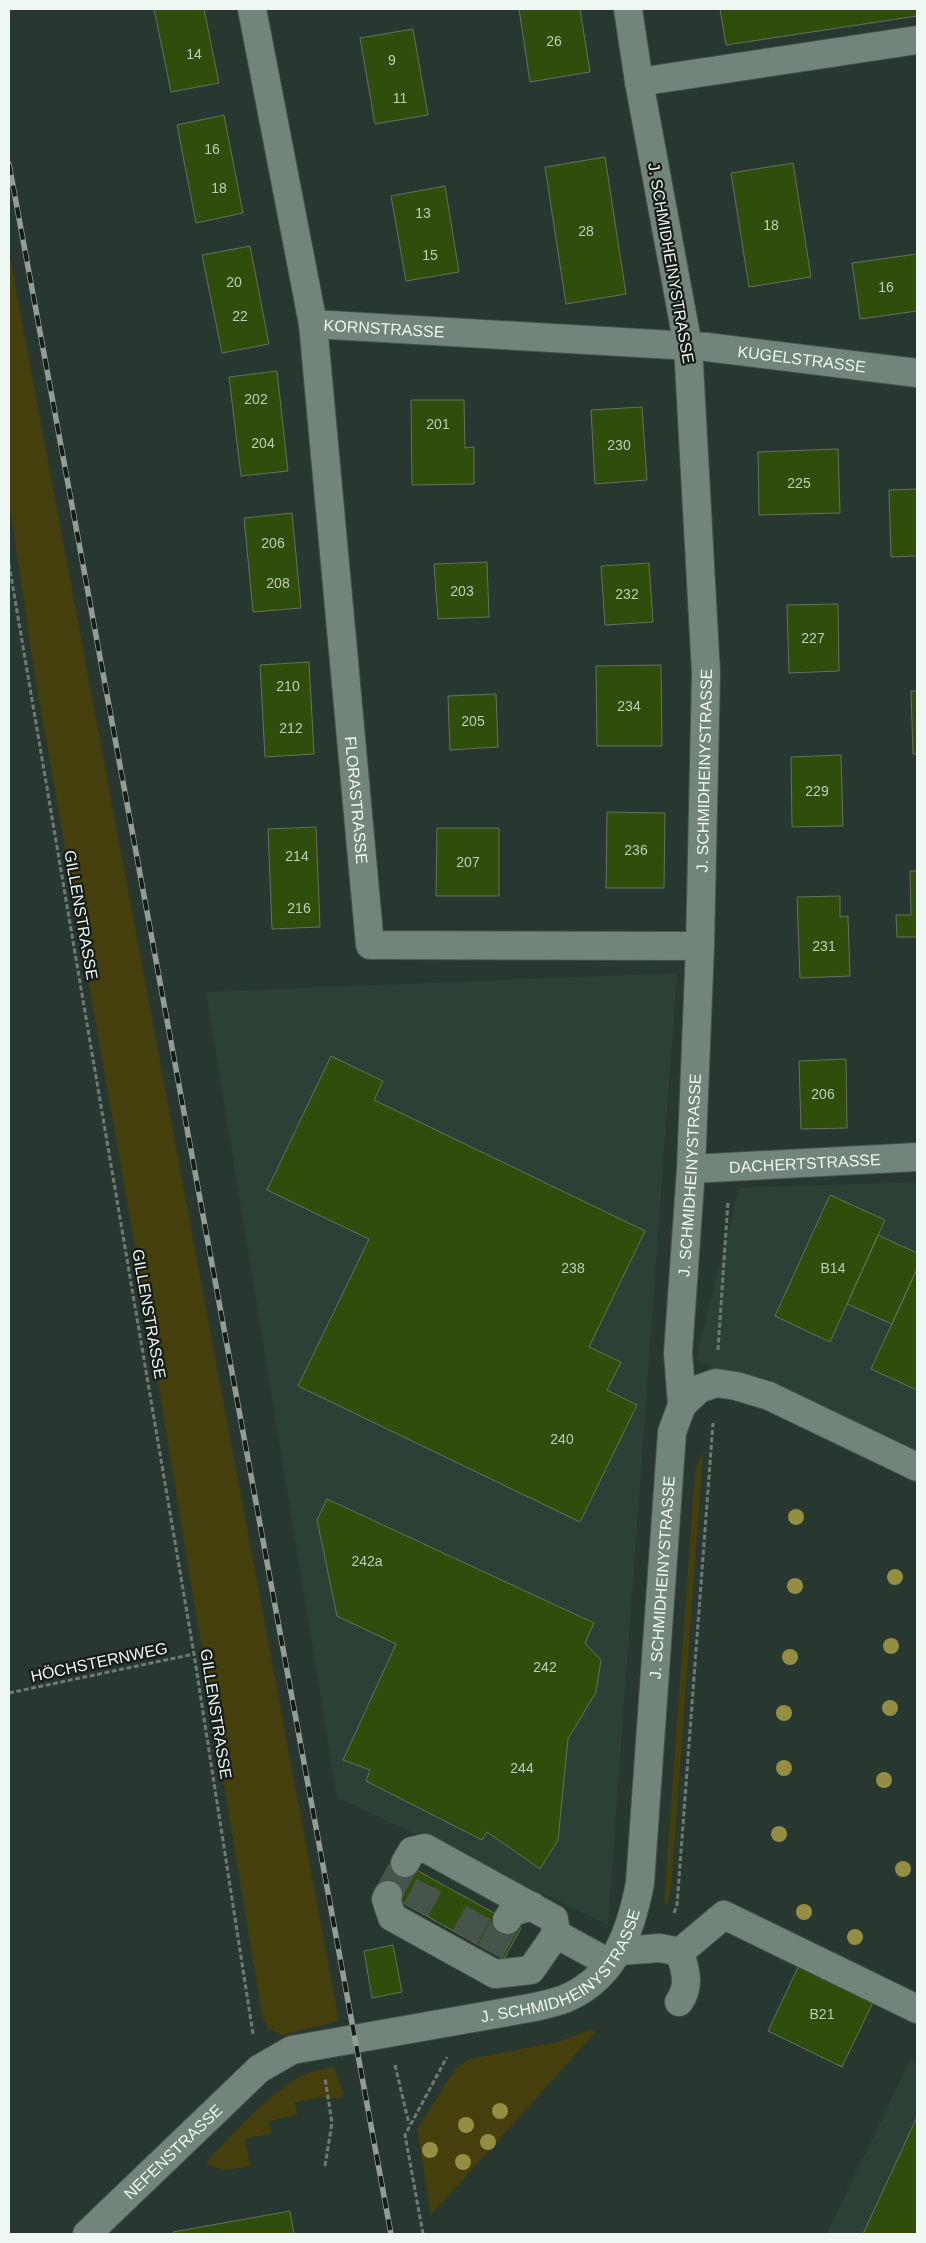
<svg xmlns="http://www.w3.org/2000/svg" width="926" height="2243" viewBox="0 0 926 2243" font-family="Helvetica,sans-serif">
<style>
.built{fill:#2b4136}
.green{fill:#453e0d}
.building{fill:#304e0b;stroke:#687061}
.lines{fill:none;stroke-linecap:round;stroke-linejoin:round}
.minor-tunnel{stroke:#46544c;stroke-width:28;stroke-dasharray:28 14;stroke-linecap:butt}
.minor-casing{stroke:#45524c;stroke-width:30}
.path{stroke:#6e7b74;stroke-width:3;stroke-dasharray:5 2.5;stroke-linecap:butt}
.minor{stroke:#73847b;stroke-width:28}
.rail-casing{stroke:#919d96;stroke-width:5.5}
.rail{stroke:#161d19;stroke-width:4;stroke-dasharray:11;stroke-linecap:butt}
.tree{fill:#938e41}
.labels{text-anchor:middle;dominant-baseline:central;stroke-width:4.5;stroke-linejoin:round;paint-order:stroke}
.number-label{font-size:14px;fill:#becdb8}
.street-label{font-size:16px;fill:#eef7f2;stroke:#161d19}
</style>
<rect width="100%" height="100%" fill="#28372f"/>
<path class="built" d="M677 973 608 1925 337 1797 206 992Z
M917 1182V1467L696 1360 739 1188Z
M911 2059 917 2062V2234H826Z"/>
<path class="green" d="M9 252 339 2021 282 2035 268 2028 262 2016 147 1316 34 671 9 501Z
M703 1452 671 1890 667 1904 664 1903 695 1471Z
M592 2029 595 2033 431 2215 417 2129 456 2068 470 2059 557 2042Z
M334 2067 344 2094 338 2099 322 2097 295 2102 297 2115 269 2121 272 2133 245 2139 250 2166C233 2169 220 2174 206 2162 235 2133 272 2087 311 2072 318 2069 327 2069 334 2067Z"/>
<path class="building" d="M154 9H204L219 83 171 92Z
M519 9H580L590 72 530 82Z
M720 9H917V16L726 45Z
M413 29 428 115 375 124 360 38Z
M224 115 243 213 196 223 177 125Z
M605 157 626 294 566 304 545 167Z
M793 163 811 277 749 287 731 173Z
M445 186 459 272 406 281 391 196Z
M250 246 269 344 222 353 202 255Z
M917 254V311L860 319 852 263Z
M277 371 288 471 241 476 229 377Z
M411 400H464L465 448 474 447V484L412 485Z
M642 407 647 480 595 484 591 410Z
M838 449 840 513 759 515 758 452Z
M917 489V556L891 557 889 490Z
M292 513 301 608 253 612 244 518Z
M487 562 489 617 438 619 434 564Z
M649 563 653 622 605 625 601 566Z
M838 604 839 671 789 673 787 605Z
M309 662 314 754 265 757 260 665Z
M661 665 662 746H597L596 666Z
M911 691H917V754H913Z
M496 694 498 747 450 750 448 696Z
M841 755 843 826 792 827 791 757Z
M607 812 665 813 664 888H606Z
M316 827 320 927 272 929 268 829Z
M437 828H499V896H436Z
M910 871H917V937H897L896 915H911Z
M840 896V917L848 916 850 976 800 978 797 897Z
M331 1056 383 1081 374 1100 645 1231 589 1347 621 1362 607 1390 637 1405 580 1522 298 1386 369 1239 267 1190Z
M846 1059 847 1128 801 1129 799 1061Z
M830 1195 885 1220 830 1342 775 1316Z
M878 1235 917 1253V1269L892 1324 847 1304Z
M917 1269V1390L871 1369Z
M327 1499 594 1623 585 1643 601 1660 596 1692 568 1739 558 1840 540 1869 487 1832 482 1840 366 1781 370 1770 343 1760 396 1644 337 1616 317 1520Z
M395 1858 521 1928 504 1959 378 1889Z
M393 1945 402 1992 372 1998 364 1951Z
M801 1961 876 1996 842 2067 768 2031Z
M917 2117V2234H863Z
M290 2211 294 2234H174L173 2232Z"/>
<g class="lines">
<path class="minor-tunnel" d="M388 1895 405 1863
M416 1910 433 1878
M465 1937 482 1906
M490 1952 507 1920"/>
<g class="minor-casing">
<g id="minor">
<path id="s1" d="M252 9 313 324 707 347 917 373"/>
<path d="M639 82 917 40"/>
<path id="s2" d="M313 324 370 945 700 946"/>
<path id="s3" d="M691 1169 917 1157"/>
<path d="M682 1405 699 1389 716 1383 736 1386 769 1396 917 1467"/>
<path d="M388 1895 386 1899 392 1917 495 1974 531 1970 556 1934 554 1919 425 1848 412 1851 405 1863"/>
<path d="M507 1920 512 1912 532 1906"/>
<path d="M556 1934 609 1963"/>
<path d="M620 1951 660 1948 680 1952 724 1915 917 2009"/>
<path d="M679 2002C691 1985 685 1970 680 1952"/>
<path id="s4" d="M87 2234 259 2069 292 2050 535 2007C546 2004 559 2002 569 1997 616 1975 631 1930 640 1883L672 1432 682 1405 678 1353 691 1169 700 946 706 673 688 346 639 82 628 9"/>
</g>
</g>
<path class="path" d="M9 564 194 1654 253 2034
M718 1350 728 1201
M9 1693 194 1654
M674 1913 677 1905 713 1423
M395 2065 409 2124
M325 2166 332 2123 325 2078
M423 2234 405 2135 447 2057"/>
<use href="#minor" class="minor"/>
<g class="rail-casing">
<path id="rail" d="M9 164 391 2234"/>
</g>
<use href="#rail" class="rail"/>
</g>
<g class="tree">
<circle cx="796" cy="1517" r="8"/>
<circle cx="895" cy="1577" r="8"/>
<circle cx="795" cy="1586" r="8"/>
<circle cx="891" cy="1646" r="8"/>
<circle cx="790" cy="1657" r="8"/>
<circle cx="890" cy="1708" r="8"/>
<circle cx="784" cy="1713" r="8"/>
<circle cx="784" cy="1768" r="8"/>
<circle cx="884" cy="1780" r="8"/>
<circle cx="779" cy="1834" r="8"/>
<circle cx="903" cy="1869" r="8"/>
<circle cx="804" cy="1912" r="8"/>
<circle cx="855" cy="1937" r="8"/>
<circle cx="500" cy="2111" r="8"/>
<circle cx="466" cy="2125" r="8"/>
<circle cx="488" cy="2142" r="8"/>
<circle cx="430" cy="2150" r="8"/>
<circle cx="463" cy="2162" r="8"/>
</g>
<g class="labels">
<g class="number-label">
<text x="554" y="41">26</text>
<text x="194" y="54">14</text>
<text x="392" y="60">9</text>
<text x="400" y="98">11</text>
<text x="212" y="149">16</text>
<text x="219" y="188">18</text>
<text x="423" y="213">13</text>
<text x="771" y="225">18</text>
<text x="586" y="231">28</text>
<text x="430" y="255">15</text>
<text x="234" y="282">20</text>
<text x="886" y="287">16</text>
<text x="240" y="316">22</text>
<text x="256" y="399">202</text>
<text x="438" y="424">201</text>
<text x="263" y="443">204</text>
<text x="619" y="445">230</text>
<text x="799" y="483">225</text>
<text x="273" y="543">206</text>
<text x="278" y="583">208</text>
<text x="462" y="591">203</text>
<text x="627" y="594">232</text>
<text x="813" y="638">227</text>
<text x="288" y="686">210</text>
<text x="629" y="706">234</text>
<text x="473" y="721">205</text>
<text x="291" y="728">212</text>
<text x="817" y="791">229</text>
<text x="636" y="850">236</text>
<text x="297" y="856">214</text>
<text x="468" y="862">207</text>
<text x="299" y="908">216</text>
<text x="824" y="946">231</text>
<text x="823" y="1094">206</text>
<text x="573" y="1268">238</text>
<text x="833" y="1268">B14</text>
<text x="562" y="1439">240</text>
<text x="367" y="1561">242a</text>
<text x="545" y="1667">242</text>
<text x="522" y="1768">244</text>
<text x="822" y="2014">B21</text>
</g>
<g class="street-label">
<text transform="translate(671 263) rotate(80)">J. SCHMIDHEINYSTRASSE</text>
<text stroke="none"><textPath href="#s1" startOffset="392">KORNSTRASSE</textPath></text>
<text stroke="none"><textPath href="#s1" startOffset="811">KUGELSTRASSE</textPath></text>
<text stroke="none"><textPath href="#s4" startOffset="1815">J. SCHMIDHEINYSTRASSE</textPath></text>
<text stroke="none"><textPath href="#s2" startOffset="478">FLORASTRASSE</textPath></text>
<text transform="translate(81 915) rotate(80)">GILLENSTRASSE</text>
<text stroke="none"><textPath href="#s3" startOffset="114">DACHERTSTRASSE</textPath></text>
<text stroke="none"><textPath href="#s4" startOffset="1410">J. SCHMIDHEINYSTRASSE</textPath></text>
<text transform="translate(149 1314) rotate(80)">GILLENSTRASSE</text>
<text stroke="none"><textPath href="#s4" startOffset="1005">J. SCHMIDHEINYSTRASSE</textPath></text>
<text transform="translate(99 1662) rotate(-12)">HÖCHSTERNWEG</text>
<text transform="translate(216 1714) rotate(81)">GILLENSTRASSE</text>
<text stroke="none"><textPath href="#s4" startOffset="570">J. SCHMIDHEINYSTRASSE</textPath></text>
<text stroke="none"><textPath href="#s4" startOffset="119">NEFENSTRASSE</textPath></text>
</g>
</g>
<rect width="926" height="2243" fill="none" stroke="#eef7f2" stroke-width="20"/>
</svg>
